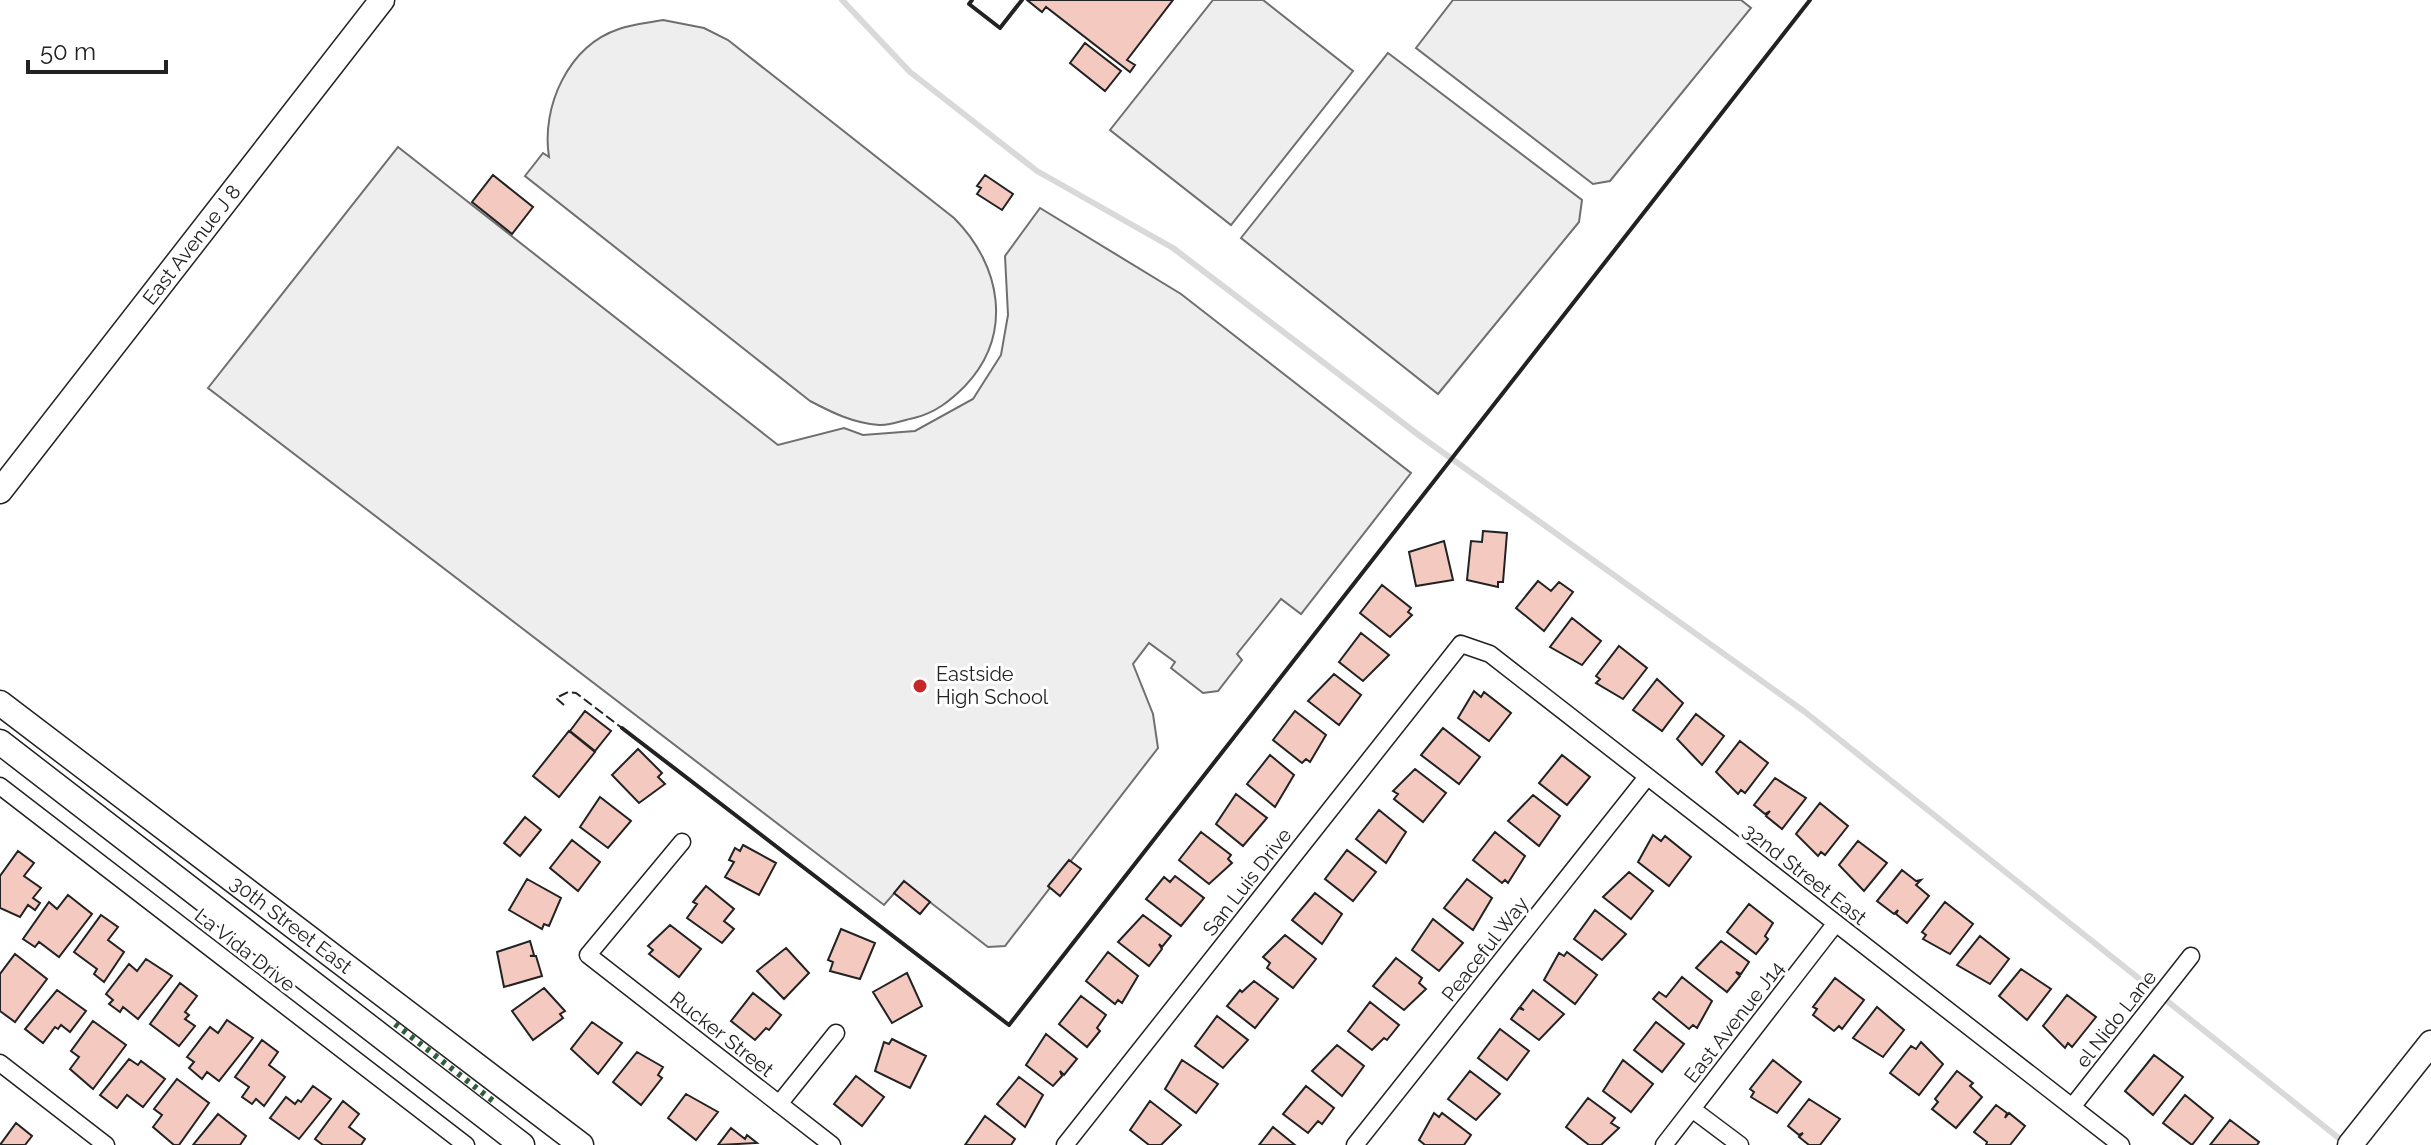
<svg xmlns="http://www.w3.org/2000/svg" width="2431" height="1145" viewBox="0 0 2431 1145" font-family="Raleway,sans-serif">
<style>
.green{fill:#eee;stroke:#6f6f6f;stroke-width:2}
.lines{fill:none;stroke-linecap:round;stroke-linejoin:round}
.stream{stroke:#d9d9d9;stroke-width:6}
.building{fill:#f3c9c0;stroke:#222;stroke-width:2}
.street-casing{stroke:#222;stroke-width:19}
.secondary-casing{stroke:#222;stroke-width:27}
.street{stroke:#fff;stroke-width:16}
.secondary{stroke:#fff;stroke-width:24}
.hedge{stroke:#2f5e38;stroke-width:6;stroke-dasharray:4 6;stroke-linecap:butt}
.fence{stroke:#222;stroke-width:2;stroke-dasharray:10 4;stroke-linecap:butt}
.wall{stroke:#222;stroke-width:4}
.poi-dot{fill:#c62828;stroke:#fff;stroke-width:3}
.labels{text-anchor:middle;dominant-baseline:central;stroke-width:6;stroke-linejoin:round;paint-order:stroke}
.street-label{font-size:20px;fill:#222;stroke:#fff}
.poi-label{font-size:20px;fill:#222;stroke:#fff;text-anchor:start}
</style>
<rect width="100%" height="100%" fill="#fff"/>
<path class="green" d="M1213 0H1263L1353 71 1231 225 1110 130Z
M1453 0H1741L1751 8 1610 181 1593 184 1416 48Z
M663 20 704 28 728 40 954 218C1001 265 1014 334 965 386 950 401 935 413 914 418 903 420 890 426 879 425 853 423 833 413 810 401L525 176 543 153 549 157C541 107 568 46 619 29 633 24 648 23 663 20Z
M1388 53 1582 200 1579 222 1438 394 1241 238Z
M398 147 778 445 844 428 863 435 915 431 973 399 1001 355 1008 315 1005 256 1040 208 1181 294 1411 473 1301 614 1281 599 1237 654 1242 660 1218 691 1203 693 1171 668 1175 662 1149 643 1133 664 1153 714 1158 748 1005 946 988 947 904 882 884 905 208 388Z"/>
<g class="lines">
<path class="stream" d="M842 0 910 72 1037 171 1173 248 1420 436 1805 712 2345 1143"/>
</g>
<path class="building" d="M1027 0H1173L1127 60 1135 65 1130 72 1046 7 1042 12Z
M1085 43 1121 71 1105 91 1070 63Z
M493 175 533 207 512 234 472 202Z
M985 175 1013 194 1002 210 977 194 981 188 977 186Z
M1483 531 1507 533 1503 582H1498V587L1467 580 1471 541 1482 542Z
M1444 541 1453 580 1416 586 1409 552Z
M1538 581 1551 591 1559 582 1573 592 1544 631 1516 608Z
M1382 585 1411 608 1408 612 1412 615 1390 637 1360 613Z
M1572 618 1601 641 1582 665 1550 647Z
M1361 633 1389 655 1363 681 1339 662Z
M1619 646 1647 668 1623 699 1596 683 1600 679 1596 676Z
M1334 674 1361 695 1339 725 1308 701Z
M1657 679 1683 703 1662 731 1633 710Z
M1474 691 1481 697 1484 692 1511 713 1489 741 1458 718Z
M585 711 611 731 595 751 570 731Z
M1295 711 1326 735 1310 762 1306 759 1302 763 1273 740Z
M1696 714 1724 736 1702 765 1677 739Z
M1443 728 1480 757 1459 784 1421 755Z
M569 731 595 752 559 797 533 776Z
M1740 741 1768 763 1745 793 1741 790 1738 794 1716 772Z
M638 749 662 773 658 777 665 784 639 803 612 775Z
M1270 755 1294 775 1275 807 1247 784Z
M1562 755 1590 777 1567 805 1539 783Z
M1415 769 1446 793 1423 822 1394 799 1398 794 1393 791Z
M1775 778 1806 798 1782 829 1766 816 1770 811 1765 814 1754 805Z
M1236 794 1267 818 1243 846 1216 824Z
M1533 795 1560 816 1539 846 1508 821Z
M600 797 631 821 608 848 580 827Z
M1820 803 1848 826 1825 855 1821 852 1818 856 1796 834Z
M1379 810 1406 832 1386 863 1356 839Z
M525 817 541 830 520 856 504 843Z
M1201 832 1231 855 1228 859 1232 863 1209 884 1179 860Z
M1495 832 1525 856 1508 883 1505 880 1502 883 1473 860Z
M1653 835 1661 841 1665 836 1691 857 1669 886 1638 862Z
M572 840 600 862 578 891 550 868Z
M1858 841 1887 863 1864 891 1839 865Z
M743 845 776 863 759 895 725 877 734 862 729 860 735 848 740 851Z
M1347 850 1376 872 1353 901 1325 879Z
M18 851 34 863 24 876 41 888 33 898 40 903 35 910 28 905 20 917 0 908V876Z
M1069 860 1081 869 1060 896 1048 886Z
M1902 870 1916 881 1921 880 1916 885 1929 896 1907 923 1896 914 1898 910 1894 914 1877 901Z
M1629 872 1653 891 1631 919 1603 897Z
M1175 876 1204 898 1181 926 1146 899 1164 877 1170 882Z
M527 879 561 898 549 926 544 924 542 929 509 910Z
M1467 879 1492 898 1473 930 1444 908Z
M904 881 930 902 920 914 894 893Z
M706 886 734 909 724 921 734 929 722 943 687 918 697 904 693 902Z
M1315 893 1342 914 1322 944 1292 920Z
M68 895 92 914 59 957 39 942 35 947 23 939 49 902 57 909Z
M1945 902 1973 924 1950 954 1923 939 1926 935 1922 932Z
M1749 904 1773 923 1765 936 1768 939 1756 954 1727 932Z
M1595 910 1626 934 1602 960 1574 939Z
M101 915 118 927 108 940 124 952 104 982 94 974 97 969 74 952Z
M1143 915 1171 936 1162 947 1159 944 1162 949 1149 966 1118 942Z
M1433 919 1463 943 1439 971 1412 950Z
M670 925 701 949 679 977 649 954 653 950 648 946Z
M841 929 875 943 860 979 830 971 833 962 828 960Z
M1285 935 1316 959 1293 988 1267 968 1270 963 1263 957Z
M1980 936 2009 959 1990 984 1957 965Z
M530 941 534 955 530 956H536L542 976 504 987 497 952Z
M1721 941 1749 962 1741 974 1736 972 1740 976 1727 992 1696 968Z
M786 948 809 973 784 999 757 971Z
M1108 952 1138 976 1122 1003 1118 1000 1115 1004 1086 981Z
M1567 952 1597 975 1575 1004 1544 980 1559 953 1564 956Z
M15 954 47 979 15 1022 0 1011V974Z
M1396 958 1422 978 1419 983 1426 989 1404 1010 1373 986Z
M146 959 172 976 138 1019 123 1007 120 1012 109 1004 113 1000 106 994 129 964 137 971Z
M2021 969 2051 989 2027 1020 1999 996Z
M907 973 922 1006 892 1023 873 992Z
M1682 977 1712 1001 1697 1028 1693 1025 1689 1029 1653 999 1659 992 1666 997Z
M1835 978 1864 1000 1842 1029 1839 1026 1834 1031 1813 1015 1817 1009 1813 1007Z
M1254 981 1278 999 1255 1028 1227 1006 1240 990 1242 992Z
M180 983 197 996 185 1012 189 1015 185 1019 195 1026 179 1046 150 1024Z
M544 988 565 1011 560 1014 563 1018 533 1040 512 1011Z
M57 990 86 1011 70 1032 61 1025 58 1029 55 1027 43 1043 25 1029Z
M1533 990 1564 1014 1539 1040 1511 1019 1519 1008 1524 1010 1520 1007Z
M753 993 781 1015 769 1030 766 1028 755 1040 731 1021Z
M2067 995 2096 1017 2072 1047 2068 1043 2065 1048 2043 1026Z
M1081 996 1106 1015 1097 1028 1100 1031 1087 1047 1059 1024Z
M1370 1002 1399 1025 1387 1040 1384 1038 1372 1050 1348 1031Z
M1877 1007 1904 1030 1883 1057 1853 1038Z
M1217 1016 1248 1040 1223 1068 1195 1046Z
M227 1020 253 1038 219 1081 207 1072 202 1079 189 1068 194 1062 187 1057 210 1027 218 1033Z
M93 1021 126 1045 93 1089 70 1069 79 1057 71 1051Z
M592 1022 622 1043 598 1074 571 1049Z
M1656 1022 1684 1044 1662 1072 1634 1050Z
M1500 1029 1529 1051 1507 1080 1478 1058Z
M1046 1034 1077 1059 1064 1075 1060 1071 1062 1076 1053 1086 1026 1065Z
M892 1039 926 1056 910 1088 875 1071 884 1042 889 1044Z
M262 1040 278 1052 269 1065 285 1077 264 1106 256 1099 252 1104 242 1097 249 1087 235 1077Z
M1921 1042 1943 1064 1919 1095 1890 1073 1911 1046 1916 1049Z
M1337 1045 1364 1066 1342 1096 1312 1071Z
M637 1052 663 1067 658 1075 662 1078 641 1105 613 1082Z
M2154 1055 2183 1077 2153 1115 2125 1091Z
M129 1059 138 1065 141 1061 165 1079 143 1107 127 1095 117 1108 100 1095Z
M1182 1060 1218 1084 1196 1113 1165 1089Z
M1623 1060 1653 1084 1631 1112 1603 1091Z
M1773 1060 1801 1082 1777 1113 1751 1097 1754 1092 1750 1089Z
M1470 1071 1500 1094 1476 1120 1448 1099Z
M1957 1071 1973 1083 1970 1086 1982 1097 1956 1128 1932 1109 1938 1102 1935 1099Z
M856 1076 884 1097 862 1126 834 1104Z
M1019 1077 1043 1095 1025 1127 997 1104Z
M177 1079 209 1103 179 1145H174L153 1127 162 1115 154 1109Z
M313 1086 331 1099 299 1139 270 1118 286 1097 295 1104 298 1100 301 1102Z
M1306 1086 1334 1108 1322 1124 1318 1121 1308 1133 1283 1114Z
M686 1094 718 1112 696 1140 668 1118Z
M2185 1095 2213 1118 2192 1145 2163 1123Z
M1588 1098 1615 1118 1611 1123 1619 1128 1601 1145H1589L1566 1127Z
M1809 1099 1840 1119 1820 1145H1809L1799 1137 1803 1133 1799 1135 1788 1126Z
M343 1101 359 1114 349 1127 365 1139 361 1145H323L315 1139Z
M1150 1101 1181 1125 1161 1145H1149L1130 1130Z
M1996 1105 2007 1113 2005 1118 2009 1113 2025 1126 2010 1145H1986L1987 1142 1974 1132Z
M1434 1113 1439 1117 1442 1113 1471 1135 1464 1145H1425L1419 1140Z
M218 1114 246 1136 240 1145H193Z
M985 1116 1015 1139 1011 1145H965Z
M2230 1120 2259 1142 2257 1145H2210Z
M16 1123 32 1136 25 1145H0Z
M1273 1127 1295 1145H1259Z
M731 1128 745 1139 747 1135 757 1143 718 1145Z"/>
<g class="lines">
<g class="street-casing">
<path id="street" d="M0 786 466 1145
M682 842 588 955 832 1145
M0 1063 106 1145
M779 1104 836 1033
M2072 1107 2191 956
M1692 1109 1740 1145
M1065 1145 1461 644 1490 654 2121 1145
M1355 1145 1647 777
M1664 1145 1836 923"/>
</g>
<g class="secondary-casing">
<g id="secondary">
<path id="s1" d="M0 491 382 0"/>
<path id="s2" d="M0 703 581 1145"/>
<path d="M0 742 522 1145"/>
<path d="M2350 1145 2431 1043"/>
</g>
</g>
<use href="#street" class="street"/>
<use href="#secondary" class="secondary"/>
<path class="hedge" d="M395 1024 493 1101"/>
<path class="fence" d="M564 705 556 698 568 692 576 693 622 728"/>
<path class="wall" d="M972 0 969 4 1000 28 1022 0
M622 728 1009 1025 1810 0"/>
</g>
<circle class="poi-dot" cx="920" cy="686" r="8"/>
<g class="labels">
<g class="street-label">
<text stroke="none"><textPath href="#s1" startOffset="312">East Avenue J 8</textPath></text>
<text transform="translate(1805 874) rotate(38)">32nd Street East</text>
<text transform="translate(1247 882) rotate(-52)">San Luis Drive</text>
<text stroke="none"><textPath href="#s2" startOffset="366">30th Street East</textPath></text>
<text transform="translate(1485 949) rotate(-52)">Peaceful Way</text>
<text transform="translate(245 950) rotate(38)">La Vida Drive</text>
<text transform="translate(2116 1019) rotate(-52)">el Nido Lane</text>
<text transform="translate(1734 1022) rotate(-52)">East Avenue J14</text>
<text transform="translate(722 1034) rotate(38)">Rucker Street</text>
</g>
<g class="poi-label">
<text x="936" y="674">Eastside<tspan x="936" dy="23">High School</tspan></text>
</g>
</g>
<path d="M28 60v12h138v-12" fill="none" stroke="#222222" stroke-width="4"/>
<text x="40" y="60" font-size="24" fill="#222222" stroke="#ffffff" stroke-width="6" paint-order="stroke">50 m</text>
</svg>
